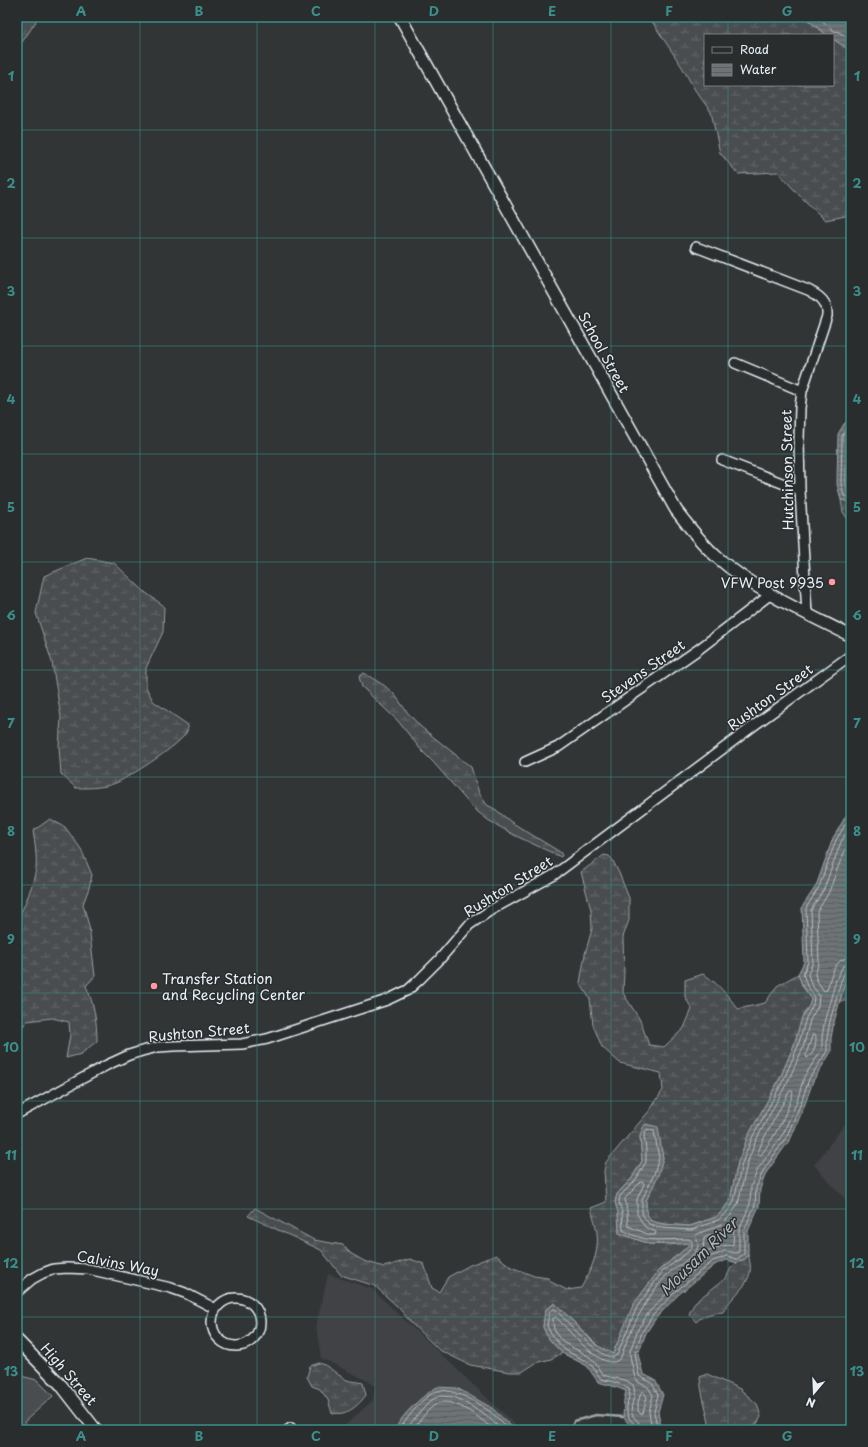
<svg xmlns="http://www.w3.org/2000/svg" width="868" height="1447" viewBox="0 0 868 1447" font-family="'Playpen Sans',sans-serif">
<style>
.built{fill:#3f4244}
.grass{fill:#494d4f;stroke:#989fa4}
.wetland{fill:url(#wetland-marsh);stroke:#989fa4}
.water{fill:url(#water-rules);stroke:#9fa5aa}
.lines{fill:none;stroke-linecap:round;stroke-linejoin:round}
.shore{stroke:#b7bfc4;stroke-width:1}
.stream{stroke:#9fa5aa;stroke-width:2.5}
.minor-casing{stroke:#e8f1f8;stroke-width:12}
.tertiary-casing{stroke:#e8f1f8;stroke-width:14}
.minor{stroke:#2a2d2e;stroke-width:9}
.tertiary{stroke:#2a2d2e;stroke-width:11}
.grid{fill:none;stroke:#3a8f8a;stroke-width:1;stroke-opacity:0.55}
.poi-dot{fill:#ff9aa2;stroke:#2a2d2e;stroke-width:1.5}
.labels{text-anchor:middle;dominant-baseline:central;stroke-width:3;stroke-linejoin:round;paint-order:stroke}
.street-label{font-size:14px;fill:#e8f1f8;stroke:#2a2d2e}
.poi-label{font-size:14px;fill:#e8f1f8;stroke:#2a2d2e;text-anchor:end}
.water-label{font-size:15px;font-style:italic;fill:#b1b8be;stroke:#2a2d2e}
.neatline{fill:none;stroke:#3a8f8a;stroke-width:1.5}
.grid-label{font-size:13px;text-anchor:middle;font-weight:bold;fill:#3a8f8a}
</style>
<defs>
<pattern id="wetland-marsh" width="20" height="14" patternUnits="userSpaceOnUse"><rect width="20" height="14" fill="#494d4f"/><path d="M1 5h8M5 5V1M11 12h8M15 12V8" fill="none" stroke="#636769"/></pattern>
<pattern id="water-rules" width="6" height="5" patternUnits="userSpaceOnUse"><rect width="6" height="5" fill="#6e7376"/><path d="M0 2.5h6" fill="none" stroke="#5a5e60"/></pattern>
</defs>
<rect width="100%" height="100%" fill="#323536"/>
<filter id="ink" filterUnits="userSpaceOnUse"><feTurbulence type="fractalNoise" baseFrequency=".025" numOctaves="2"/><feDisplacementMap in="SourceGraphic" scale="8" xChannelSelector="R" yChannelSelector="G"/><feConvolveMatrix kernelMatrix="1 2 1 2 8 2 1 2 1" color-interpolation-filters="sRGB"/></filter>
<g filter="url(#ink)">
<path class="built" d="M851 1116V1206L814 1165Z
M328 1274 372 1289 521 1430H340L373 1400 375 1386 366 1380 321 1358 316 1326Z"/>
<path class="grass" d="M17 1375 37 1380 53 1396 24 1422 30 1430H17Z"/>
<path class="wetland" d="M17 17H37L35 23 20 45 17 63Z
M649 17H804L827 35H705V85H833V39L851 51V215L825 220 799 195 778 172 738 174 720 153 711 112 695 90 682 67Z
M841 500 851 502V524L843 512Z
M87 558 114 563 146 593 164 606 163 632 146 668V687L153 701 188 725C188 727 188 729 187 731 182 744 132 775 118 782 105 788 91 788 76 788L61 774 59 747 61 717 52 662 36 613 44 576Z
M364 673 385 686 395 695 407 712 421 727 471 767 479 793 487 805 495 809 511 822 560 852 562 855 561 857 514 835 488 820 473 808 434 763 422 751 398 721 362 687 359 677Z
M50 819 65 827 81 849 92 875 89 888 83 904 89 926 95 976 86 986C94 1004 97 1021 97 1041L81 1054 66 1058 70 1035 69 1022 52 1018 27 1021 17 1034V918C25 909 34 880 36 869 37 856 35 844 33 831Z
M604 855 609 856 612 859 619 873 629 898V920L623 937 624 971 623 993 640 1020 649 1045 664 1047 684 1028 692 1009 685 997V980L703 974C717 982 728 996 738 1009L765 1003 777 986 798 974 803 987 811 998 810 1004 802 1017 794 1045 780 1078 748 1136 738 1162 730 1200 724 1209 716 1217 690 1226 663 1224 651 1221 646 1212V1201L663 1158 660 1143 640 1136 642 1161 632 1178 617 1194 615 1202 618 1212 619 1233 649 1244 669 1245 690 1243 685 1249 659 1270 615 1347 613 1354 598 1346 555 1303 545 1310 543 1327 548 1338 562 1353 551 1359 536 1363 522 1372H510L470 1365 439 1350 412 1324 399 1308 375 1286 341 1275 321 1250 248 1216 255 1208 314 1240 343 1245 350 1253 364 1261 384 1267 410 1259 424 1264 432 1288 439 1292 448 1277 470 1265 496 1255 511 1267 534 1276 548 1278 553 1283 567 1290 581 1288C588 1275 596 1260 597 1246 599 1233 594 1220 591 1208L606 1202 604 1171 606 1162 650 1110 663 1090 661 1073 620 1063 602 1047 593 1025 590 999 580 983 585 954 592 929 591 910 581 872Z
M851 968V1001H840L845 982Z
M748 1255C758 1283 734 1291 723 1312 713 1313 704 1314 696 1322L689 1314 695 1302 726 1278 731 1268 737 1263 745 1259Z
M319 1363C327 1364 338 1376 347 1380 351 1382 357 1381 363 1383L366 1395C358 1406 347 1416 332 1413L328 1400 320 1389 312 1386 307 1377 310 1366Z
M707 1374 740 1389 757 1404 761 1417 753 1430H710C708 1412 701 1396 700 1377Z"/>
<path class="water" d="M804 17H848L851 19V51L833 39V35H827Z
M851 417V502L841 500 837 484 838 434 844 424Z
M851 807V968L845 982 834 1022 831 1038V1052L813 1081 805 1104 791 1138 766 1173 760 1189 759 1206 748 1231V1255L745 1259 737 1263 727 1260 716 1264 678 1295 656 1318 646 1333 638 1354 643 1374 655 1380 663 1395 658 1412 662 1430H634L623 1417 624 1400 626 1391 616 1387 598 1382 587 1366 562 1353 548 1338 543 1327 545 1310 555 1303 596 1345 613 1354 633 1305 659 1270 685 1249 690 1243 649 1244 619 1233 618 1213 615 1202 617 1194 632 1178 642 1161 640 1136 642 1129 646 1124 658 1127 663 1158 658 1176 646 1201V1212L651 1221 663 1224 690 1226 716 1217 724 1209 730 1200 738 1162 748 1136 780 1078 794 1045 802 1017 810 1004 811 998 803 987 798 974 804 962 802 907 816 886 833 838Z
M437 1387 457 1388 492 1408 512 1427 513 1430H395C401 1415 423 1395 437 1387Z"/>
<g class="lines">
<path class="shore" d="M818 17 834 31 839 32 851 40
M851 423 842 436 841 484 844 496 851 498
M851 430 847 437 846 483 848 492 851 493
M851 837 838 867 829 892 817 912 819 963 815 974 817 981 824 991 827 990C831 976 834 958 851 957
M813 1035 816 1036C816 1045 815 1053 807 1058L806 1055Z
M792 1091 793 1093C786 1116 775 1136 761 1155L759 1156 758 1153 762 1142 789 1092Z
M641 1182H643L644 1184 637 1199V1214L645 1227 656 1232 655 1235H650L628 1226 627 1212 625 1199Z
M731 1223 734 1225 733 1245 722 1246 705 1253H703L704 1238 724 1230Z
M643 1391 647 1397 643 1413 641 1414 638 1411V1402L641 1393Z
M399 1430C407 1419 424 1394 438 1391 458 1387 498 1414 509 1430
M405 1430 430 1401 439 1396 455 1397 486 1415 502 1430
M413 1430C420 1421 428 1407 439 1403 454 1397 483 1420 494 1430
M637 1430C636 1424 630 1421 628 1416 624 1407 631 1397 629 1389L618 1383 601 1379 590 1363 565 1350 552 1336 547 1326 549 1313 553 1309H555C566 1320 600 1360 614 1357L617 1355 637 1307 662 1272 688 1252 692 1246V1242L689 1239C663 1239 647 1244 623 1230L622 1212 619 1202 620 1196 635 1181 646 1162V1149L644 1136 647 1129 654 1131 659 1158 654 1174 642 1200V1214L649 1224 662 1228 691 1230 718 1220 728 1211 734 1201 742 1163 752 1138 784 1079 798 1046 806 1018 813 1005 814 996 807 986 803 974 808 962 806 908 819 887 836 840 851 815
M642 1430C641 1422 635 1420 632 1414 629 1404 638 1395 633 1385 623 1377 612 1379 604 1375 599 1372 597 1364 593 1360 579 1347 551 1345 553 1318L556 1317C567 1328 607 1378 621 1357 630 1330 646 1297 666 1276 675 1266 690 1261 697 1249 700 1243 696 1239 695 1235L722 1224 731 1215 738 1204 747 1164 756 1140 788 1081 803 1048 810 1020 818 1006 819 995 811 984 808 974 813 962 811 910 824 889 841 842 851 825
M652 1430 649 1412 653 1395 648 1387 638 1382 635 1378 630 1356V1351L638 1329 649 1312 671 1289 710 1257 725 1251 736 1253 739 1252V1230L750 1204 751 1186 758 1169 783 1134 797 1101 804 1077 822 1049V1037L825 1019 836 980 843 966 851 963
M658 1430 654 1412 658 1395 652 1383 639 1376 635 1353 642 1332 653 1315 675 1292 713 1261 727 1256 737 1259 744 1254V1231L755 1205 756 1188 763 1171 787 1136 801 1103 809 1079 827 1051V1038L830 1021 841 981 846 970 851 968"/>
<path class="stream" d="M512 1427C529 1427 548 1432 564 1425L572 1428 574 1421 596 1415 623 1417"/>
<g class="minor-casing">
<path id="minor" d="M696 247 808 290C820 296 828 302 827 316L802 391 800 408 799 439 800 490 807 614
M735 363 802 391
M722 460 800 490
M525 762 558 747 699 649 771 594
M17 1114 107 1065 129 1055 142 1051 158 1047 173 1046 242 1044 267 1039 387 1000 408 990 419 980 439 960 469 925 491 910 554 875 756 724 851 655
M17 1292 32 1279 43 1273 54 1269 67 1268 88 1269 171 1288 185 1293 216 1309
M212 1322a24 24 0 1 1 48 0a24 24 0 1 1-48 0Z
M288 1430 291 1428"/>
</g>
<g class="tertiary-casing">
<path id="tertiary" d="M400 17 676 510C689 527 702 544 718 558 757 592 806 613 851 636
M17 1340 61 1385 96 1430"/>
</g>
<use href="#minor" class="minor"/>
<use href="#tertiary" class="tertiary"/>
</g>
</g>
<path class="grid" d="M140 17V1430M257 17V1430M375 17V1430M493 17V1430M611 17V1430M728 17V35M728 85V1430M17 130H851M17 238H851M17 346H851M17 454H851M17 562H851M17 670H851M17 777H851M17 885H851M17 993H851M17 1101H851M17 1209H851M17 1317H851"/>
<g class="poi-dot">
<circle cx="832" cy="582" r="4"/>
<circle cx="154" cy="986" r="4"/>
</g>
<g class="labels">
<g class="street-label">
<text transform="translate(604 352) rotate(61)">School Street</text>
<text transform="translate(787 470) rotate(-91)">Hutchinson Street</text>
<text transform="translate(643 671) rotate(-35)">Stevens Street</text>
<text transform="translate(770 697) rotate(-36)">Rushton Street</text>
<text transform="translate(508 886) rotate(-32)">Rushton Street</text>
<text transform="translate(199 1032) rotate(-5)">Rushton Street</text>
<text transform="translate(118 1263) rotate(11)">Calvins Way</text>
<text transform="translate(69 1374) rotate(49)">High Street</text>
</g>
<g class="poi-label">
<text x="824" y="582">VFW Post 9935</text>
<text x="162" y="978" text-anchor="start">Transfer Station<tspan x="162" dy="16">and Recycling Center</tspan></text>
</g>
<g class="water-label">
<text transform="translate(698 1256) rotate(-45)">Mousam River</text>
</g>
</g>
<rect width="868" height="1447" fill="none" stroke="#2a2d2e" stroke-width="44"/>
<rect x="704" y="34" width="130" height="52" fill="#2a2d2e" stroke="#767b7f"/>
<rect x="712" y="47" width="20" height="6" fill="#2a2d2e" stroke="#767b7f"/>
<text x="740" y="54" font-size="12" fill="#e8f1f8">Road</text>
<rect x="712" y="64" width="20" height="12" fill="url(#water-rules)" stroke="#767b7f"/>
<text x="740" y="74" font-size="12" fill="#e8f1f8">Water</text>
<g transform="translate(814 1393) rotate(199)" stroke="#2a2d2e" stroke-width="3" paint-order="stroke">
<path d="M0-3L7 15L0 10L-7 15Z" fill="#e8f1f8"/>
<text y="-6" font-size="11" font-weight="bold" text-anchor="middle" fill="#e8f1f8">N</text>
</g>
<rect x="22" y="22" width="824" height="1403" class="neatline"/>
<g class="grid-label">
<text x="81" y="16">A</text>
<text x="199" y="16">B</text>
<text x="316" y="16">C</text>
<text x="434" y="16">D</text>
<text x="552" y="16">E</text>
<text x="669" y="16">F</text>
<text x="787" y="16">G</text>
<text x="11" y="81">1</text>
<text x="857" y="81">1</text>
<text x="11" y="188">2</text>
<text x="857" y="188">2</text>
<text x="11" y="296">3</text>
<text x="857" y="296">3</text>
<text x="11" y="404">4</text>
<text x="857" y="404">4</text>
<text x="11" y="512">5</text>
<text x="857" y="512">5</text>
<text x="11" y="620">6</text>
<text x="857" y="620">6</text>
<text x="11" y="728">7</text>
<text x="857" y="728">7</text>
<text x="11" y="836">8</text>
<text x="857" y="836">8</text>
<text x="11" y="944">9</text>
<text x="857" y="944">9</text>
<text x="11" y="1052">10</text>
<text x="857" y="1052">10</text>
<text x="11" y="1160">11</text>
<text x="857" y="1160">11</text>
<text x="11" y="1268">12</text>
<text x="857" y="1268">12</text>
<text x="11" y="1376">13</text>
<text x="857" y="1376">13</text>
<text x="81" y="1441">A</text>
<text x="199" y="1441">B</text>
<text x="316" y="1441">C</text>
<text x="434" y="1441">D</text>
<text x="552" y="1441">E</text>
<text x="669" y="1441">F</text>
<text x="787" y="1441">G</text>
</g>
</svg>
